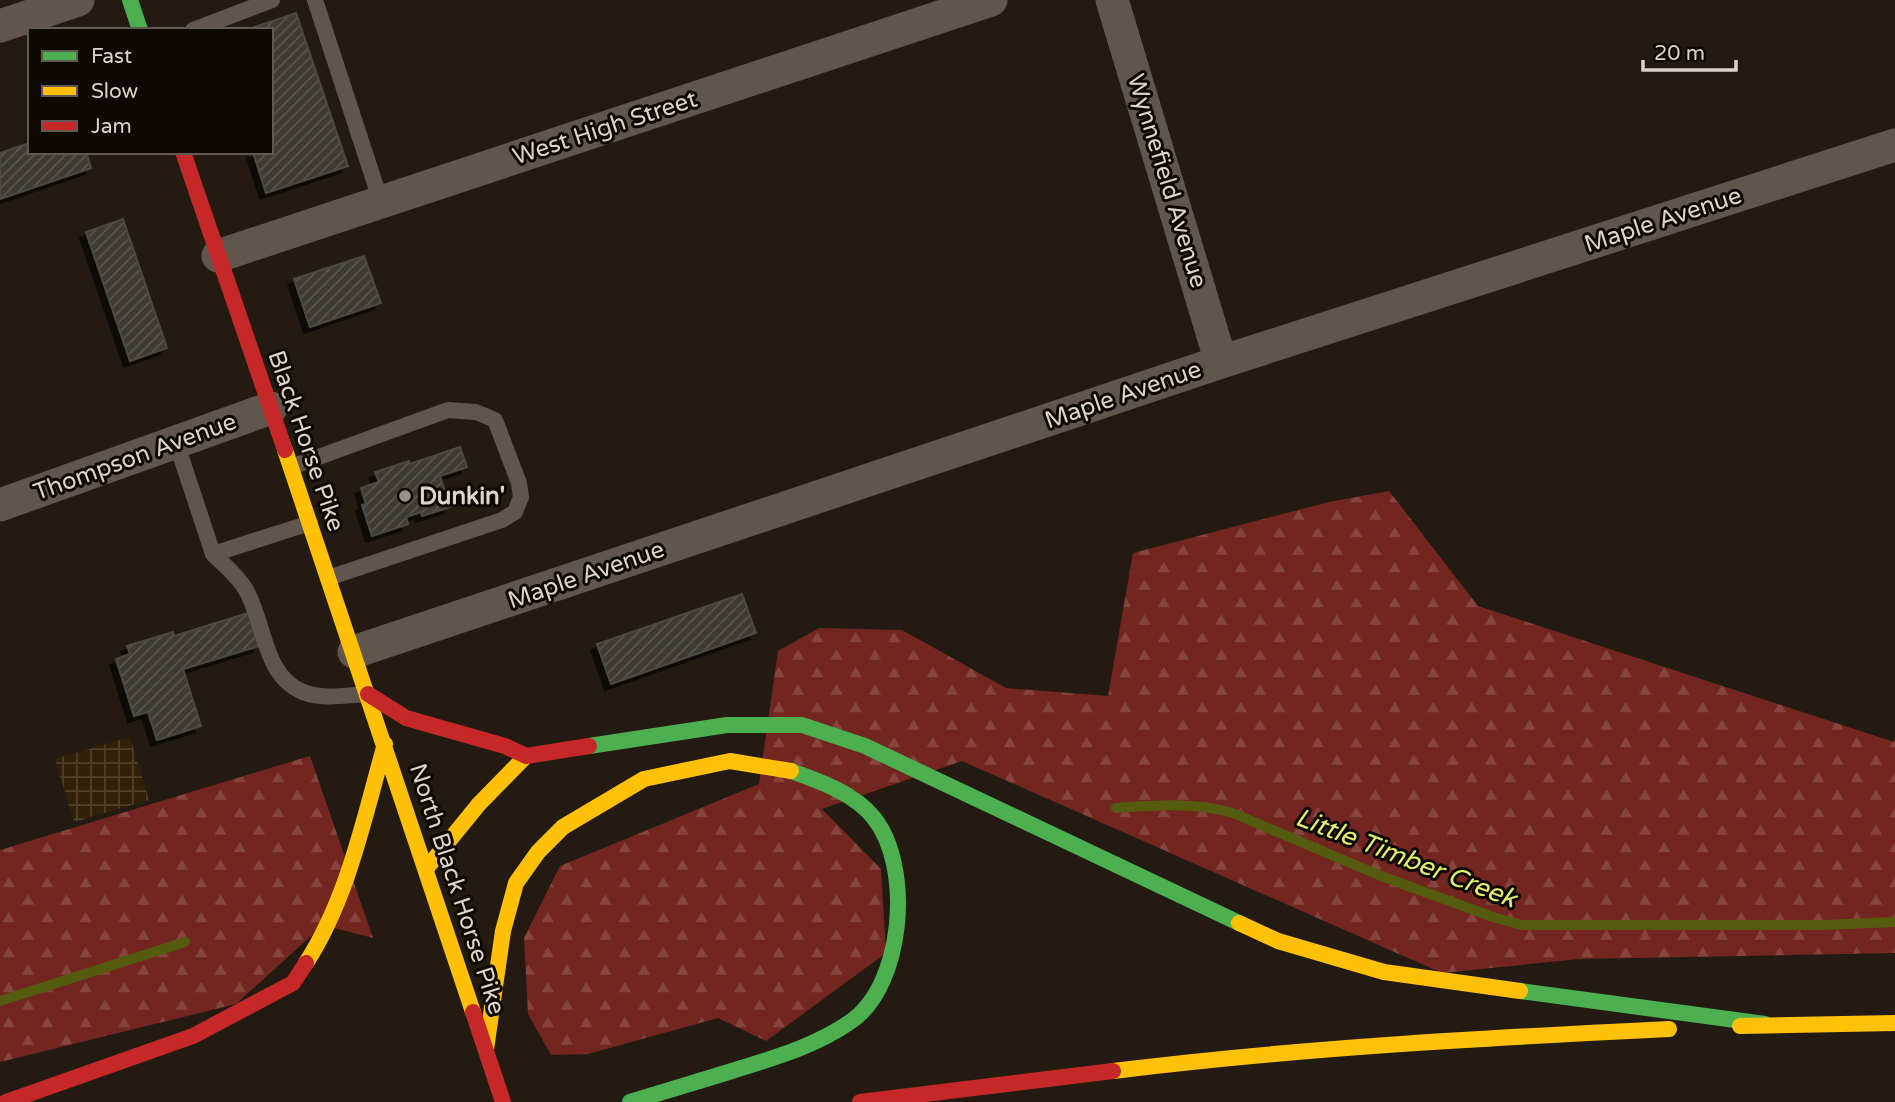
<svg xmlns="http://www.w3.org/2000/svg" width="1895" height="1102" viewBox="0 0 1895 1102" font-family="'Varela Round',sans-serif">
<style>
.industrial{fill:url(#industrial-grid)}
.forest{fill:url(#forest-firs)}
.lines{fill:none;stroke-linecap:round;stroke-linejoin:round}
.stream{stroke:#545b0f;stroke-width:10}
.building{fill:url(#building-hatch);stroke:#4e4941;stroke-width:2;filter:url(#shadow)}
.lane{stroke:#61564e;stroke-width:16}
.street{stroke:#61564e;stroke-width:33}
.fast{stroke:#4caf50;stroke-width:16}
.slow{stroke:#ffc107;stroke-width:16}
.jam{stroke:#c62828;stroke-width:16}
.poi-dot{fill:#9c9388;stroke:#0e0803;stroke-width:2.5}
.labels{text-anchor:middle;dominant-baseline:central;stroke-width:6;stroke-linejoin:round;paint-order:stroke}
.street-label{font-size:24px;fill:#ddd3c8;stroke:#0e0803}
.poi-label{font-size:24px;font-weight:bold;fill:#ddd3c8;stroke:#0e0803;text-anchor:start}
.water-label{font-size:26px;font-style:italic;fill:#dfef6d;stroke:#0e0803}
</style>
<defs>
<pattern id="industrial-grid" width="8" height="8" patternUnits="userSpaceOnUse" patternTransform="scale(1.75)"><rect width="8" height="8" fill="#322008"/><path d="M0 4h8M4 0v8" fill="none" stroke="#4f402a"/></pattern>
<pattern id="forest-firs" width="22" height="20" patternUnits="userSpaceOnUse" patternTransform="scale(1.75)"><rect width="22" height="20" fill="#73251f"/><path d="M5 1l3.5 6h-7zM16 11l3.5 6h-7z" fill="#86443e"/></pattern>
<pattern id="building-hatch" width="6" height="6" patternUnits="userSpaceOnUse" patternTransform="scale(1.75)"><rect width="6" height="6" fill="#3f3a32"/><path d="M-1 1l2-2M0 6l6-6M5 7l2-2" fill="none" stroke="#5a564e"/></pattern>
<filter id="shadow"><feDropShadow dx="-6" dy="6" stdDeviation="0" flood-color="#0009"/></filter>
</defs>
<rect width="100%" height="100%" fill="#231b12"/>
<path class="industrial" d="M130 737 149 800 74 822 55 759Z"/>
<path class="forest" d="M1389 491 1478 606 1894 742 1895 737V953L1579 959 1442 973 962 761 822 809 881 869 886 953 766 1041 718 1018 588 1054 551 1055 528 1014 524 938 560 866 759 784 778 651 819 628 902 630 1006 688 1108 696 1133 553 1329 502Z
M310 756 373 938 323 925 236 1004 0 1062V850Z"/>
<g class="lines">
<path class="stream" d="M1116 808C1156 805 1194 802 1233 813L1381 876 1493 917 1521 925H1824L1895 922
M0 1001 185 942"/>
</g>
<path class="building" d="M296 13 348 166 266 193 253 152H271V30H246Z
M30 143V152H86L91 168 0 199V153Z
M123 219 167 348 130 361 86 232Z
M364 256 381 303 310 327 294 279Z
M460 447 467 467 440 476 450 507 422 516 421 512 406 517 408 524 372 536 362 505 366 504 361 488 379 482 375 472 409 461 410 464Z
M742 594 756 633 611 684 597 644Z
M248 613 259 646 183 669 201 726 157 740 148 712 134 716 116 659 130 654 127 646 173 632 174 636Z"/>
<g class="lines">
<path class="lane" d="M315 0 381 202
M193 30 272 0
M176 442 213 554 310 523
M291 467 448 410 476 412 495 420 519 483 521 497 515 512 502 520 328 578
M213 554C224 565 238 576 246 590 265 622 263 676 303 692 323 700 347 695 368 694"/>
<path class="street" d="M1112 0 1221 362
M0 26 78 0
M218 256 991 0
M0 505 271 408
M354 652 1221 362 1895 145"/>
<path class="fast" d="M130 0 140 30
M589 746 727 725H802L865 746 1239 923
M1520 991 1765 1024
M630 1102C664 1092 698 1081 732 1071 773 1058 814 1047 850 1022 904 986 913 867 874 818 854 793 819 781 791 771"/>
<path class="slow" d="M285 450 473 1012
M426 869 479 804 526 756
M1239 923 1278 941 1384 972 1520 991
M306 963C348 898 364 818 385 744
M1740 1026 1895 1023
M486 1049 503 931 516 883 538 852 563 827 644 779 730 761 791 771
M1113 1071C1298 1048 1483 1038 1669 1029"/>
<path class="jam" d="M183 152 285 450
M368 694 406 718 505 746 526 756 589 746
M473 1012 503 1102
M6 1102 193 1036 293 983 306 963
M860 1102 1113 1071"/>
</g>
<circle class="poi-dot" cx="405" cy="496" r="7"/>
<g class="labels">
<g class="street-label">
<text transform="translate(605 128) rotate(-18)">West High Street</text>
<text transform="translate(1167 181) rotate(73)">Wynnefield Avenue</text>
<text transform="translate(1663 220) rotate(-18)">Maple Avenue</text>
<text transform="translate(1123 395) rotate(-19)">Maple Avenue</text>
<text transform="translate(306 441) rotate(71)">Black Horse Pike</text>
<text transform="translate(135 457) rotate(-20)">Thompson Avenue</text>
<text transform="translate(586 575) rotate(-19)">Maple Avenue</text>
<text transform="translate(457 889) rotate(72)">North Black Horse Pike</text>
</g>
<g class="poi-label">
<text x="419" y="496">Dunkin'</text>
</g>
<g class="water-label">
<text transform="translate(1406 858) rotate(21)">Little Timber Creek</text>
</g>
</g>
<rect x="28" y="28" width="245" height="126" fill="#0e0803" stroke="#615952" stroke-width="2"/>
<rect x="42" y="51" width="35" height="10" fill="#4caf50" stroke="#615952" stroke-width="2"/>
<text x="91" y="63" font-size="21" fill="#ddd3c8">Fast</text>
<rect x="42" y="86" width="35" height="10" fill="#ffc107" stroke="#615952" stroke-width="2"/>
<text x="91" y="98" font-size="21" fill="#ddd3c8">Slow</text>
<rect x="42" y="121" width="35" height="10" fill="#c62828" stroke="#615952" stroke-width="2"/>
<text x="91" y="133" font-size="21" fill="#ddd3c8">Jam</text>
<path d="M1643 60v10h93v-10" fill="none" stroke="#ddd3c8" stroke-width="3.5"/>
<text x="1654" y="60" font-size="21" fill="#ddd3c8" stroke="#0e0803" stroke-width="5" paint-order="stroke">20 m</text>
</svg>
